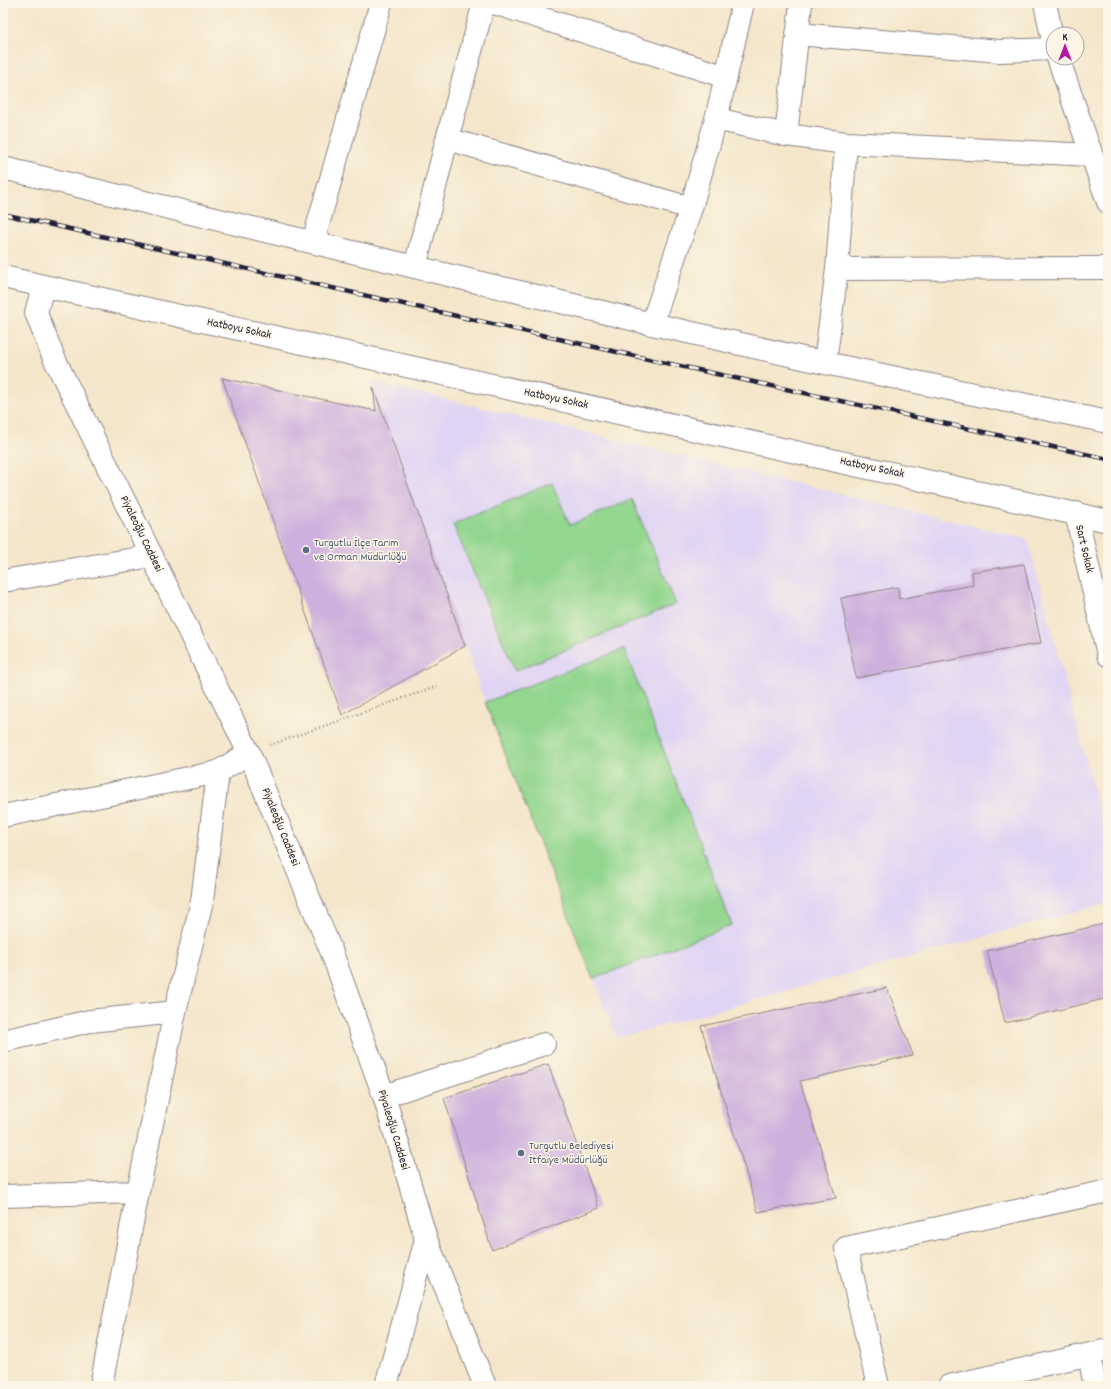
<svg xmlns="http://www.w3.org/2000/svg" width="1111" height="1389" viewBox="0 0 1111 1389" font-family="Dekko,sans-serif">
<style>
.built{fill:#e0d4f4}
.green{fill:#93d68e;stroke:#5a7c64}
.building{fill:#cdb0dd}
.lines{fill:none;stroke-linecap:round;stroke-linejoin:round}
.street-casing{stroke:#8b8483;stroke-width:24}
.secondary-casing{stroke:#8b8483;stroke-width:24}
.path{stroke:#8b8483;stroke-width:2.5;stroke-dasharray:1 3;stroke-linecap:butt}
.street{stroke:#fff;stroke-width:22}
.secondary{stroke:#fff;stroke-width:22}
.rail-casing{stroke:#22223b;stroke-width:4.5}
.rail{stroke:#fcf5e5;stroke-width:3;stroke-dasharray:9;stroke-linecap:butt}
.service-dot{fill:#5c6f8a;stroke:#fcf5e5;stroke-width:1.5}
.labels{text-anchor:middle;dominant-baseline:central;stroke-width:3;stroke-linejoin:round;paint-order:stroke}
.street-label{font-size:12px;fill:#22223b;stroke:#fcf5e5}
.service-label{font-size:12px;fill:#4e5e75;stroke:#fcf5e5;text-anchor:start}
</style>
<rect width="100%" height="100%" fill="#fcf5e5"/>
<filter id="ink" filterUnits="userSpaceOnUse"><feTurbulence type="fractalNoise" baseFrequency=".025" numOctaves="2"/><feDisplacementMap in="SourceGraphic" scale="8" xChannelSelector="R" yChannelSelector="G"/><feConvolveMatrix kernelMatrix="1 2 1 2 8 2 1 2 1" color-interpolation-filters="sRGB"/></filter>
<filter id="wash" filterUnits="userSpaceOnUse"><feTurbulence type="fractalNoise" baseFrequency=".012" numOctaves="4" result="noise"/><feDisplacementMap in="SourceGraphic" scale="16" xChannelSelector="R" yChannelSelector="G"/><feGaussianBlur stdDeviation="0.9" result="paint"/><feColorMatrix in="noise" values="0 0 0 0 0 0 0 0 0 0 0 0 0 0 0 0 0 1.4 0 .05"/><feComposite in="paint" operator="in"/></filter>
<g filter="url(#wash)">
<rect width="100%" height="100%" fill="#f4e6cb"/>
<path class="built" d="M370 381 1028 539 1108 845V903L617 1038 485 702Z"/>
<path class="green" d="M552 483 570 525 632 499 676 604 515 671 453 524Z
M624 649 732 925 593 979 485 702Z"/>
<g id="blocks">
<path class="building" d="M222 378 376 411 373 387 465 646 342 715Z
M1024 564 1041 643 856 678 841 598 898 587 899 599 973 585 972 572Z
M1108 923V998L1005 1023 987 951Z
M887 988 913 1055 800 1081 836 1198 758 1212 701 1026Z
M548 1064 599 1208 492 1250 444 1098Z"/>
</g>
</g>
<g filter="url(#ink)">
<use href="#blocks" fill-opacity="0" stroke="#8b8483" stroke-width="1"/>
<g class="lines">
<g class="street-casing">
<path id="street" d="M494 3 726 77
M1045 3 1053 41
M797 34 1000 51 1053 49
M1058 58 1108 202
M716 119 786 135 846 143 1091 155
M786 135 801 3
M447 139 691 208
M313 242 381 3
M415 267 447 139 484 3
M837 269 1108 268
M652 324 691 208 716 119 743 3
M825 363 837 269 846 143
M3 581 152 556
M3 816 218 772 249 753
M175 1012 202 901 218 772
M3 1041 90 1021 175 1012 138 1192 101 1386
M384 1096 544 1044
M3 1196 138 1192
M1089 1355 1095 1386
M386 1386 426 1239
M878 1386 846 1248 1108 1191
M949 1386 1108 1350"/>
</g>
<g class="secondary-casing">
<path id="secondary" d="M3 168 652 324 825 363 1108 422
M3 277 1108 521
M43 286 36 313 53 356 249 753 332 953 384 1096 426 1239 485 1386
M1076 513 1108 655"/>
</g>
<path class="path" d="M270 745 438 686"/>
<use href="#street" class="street"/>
<use href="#secondary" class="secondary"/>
<g class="rail-casing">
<path id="rail" d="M3 214 657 361 1108 459"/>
</g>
<use href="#rail" class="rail"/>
</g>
</g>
<g class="service-dot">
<circle cx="306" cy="550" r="4"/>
<circle cx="521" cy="1153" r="4"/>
</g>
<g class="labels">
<g class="street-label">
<text transform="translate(239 329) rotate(12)">Hatboyu Sokak</text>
<text transform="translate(556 399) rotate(12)">Hatboyu Sokak</text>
<text transform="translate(872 468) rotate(12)">Hatboyu Sokak</text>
<text transform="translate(141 534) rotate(64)">Piyaleoğlu Caddesi</text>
<text transform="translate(1084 549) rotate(77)">Sart Sokak</text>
<text transform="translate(280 827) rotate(68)">Piyaleoğlu Caddesi</text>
<text transform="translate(393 1130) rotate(73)">Piyaleoğlu Caddesi</text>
</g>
<g class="service-label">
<text x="314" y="543">Turgutlu İlçe Tarım<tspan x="314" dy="14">ve Orman Müdürlüğü</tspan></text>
<text x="529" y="1146">Turgutlu Belediyesi<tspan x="529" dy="14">İtfaiye Müdürlüğü</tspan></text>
</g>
</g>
<rect width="1111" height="1389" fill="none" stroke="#fcf5e5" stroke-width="16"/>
<g transform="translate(1065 46)"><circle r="19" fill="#fcf5e5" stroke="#a5a1a1"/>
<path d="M0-3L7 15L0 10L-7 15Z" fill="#b5179e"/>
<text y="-6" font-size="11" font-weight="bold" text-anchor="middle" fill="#22223b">K</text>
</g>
</svg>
